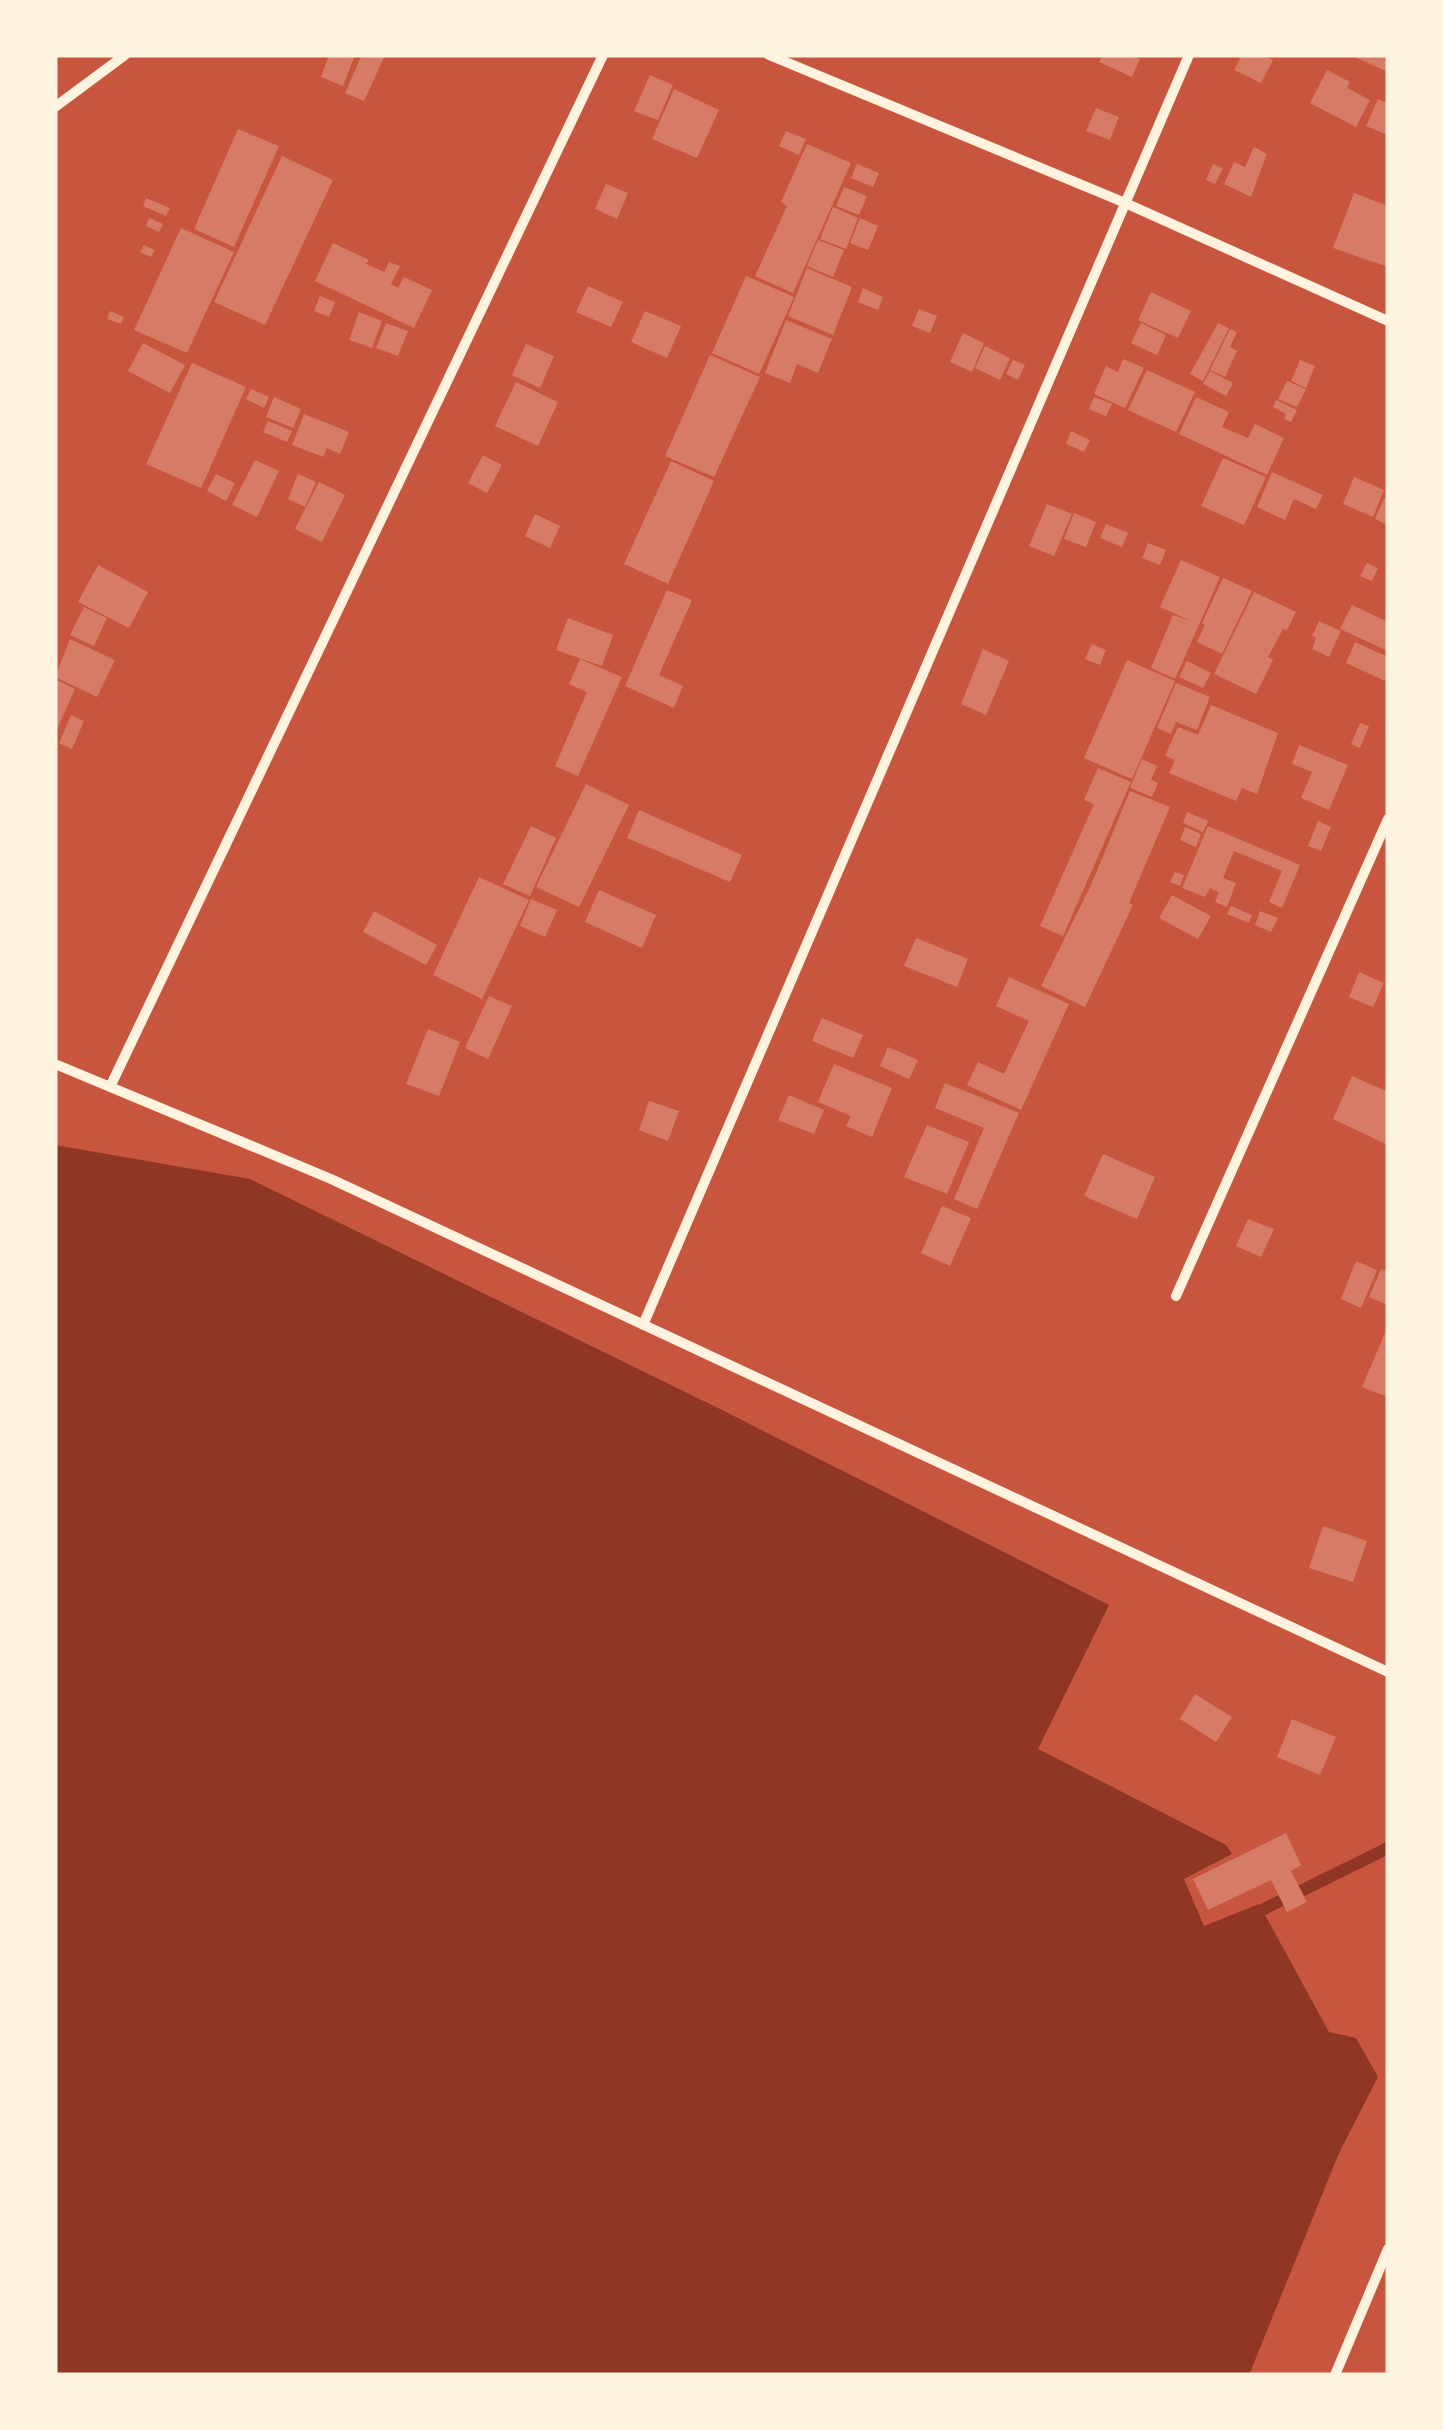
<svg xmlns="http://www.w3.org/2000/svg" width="1443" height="2430" viewBox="0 0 1443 2430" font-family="'Sofia Sans Condensed',sans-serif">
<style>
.water{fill:#8f3625}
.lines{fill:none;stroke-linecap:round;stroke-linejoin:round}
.stream{stroke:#8f3625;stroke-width:12}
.building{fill:#d67c66}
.minor{stroke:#fff3e0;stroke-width:10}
</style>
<rect width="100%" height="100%" fill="#c8553d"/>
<path class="water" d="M55 1145 250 1179 720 1409 1109 1605 1038 1749 1226 1845 1232 1854 1184 1879 1204 1926 1259 1904 1329 2032 1356 2038 1378 2077 1339 2153 1249 2375H55Z"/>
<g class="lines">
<path class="stream" d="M1301 1891 1388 1848
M1262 1910 1282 1900"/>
</g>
<path class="building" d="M329 55H355L343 86 321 77Z
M362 55H385L364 101 345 93Z
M1103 55H1130L1140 59 1132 77 1099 62Z
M1242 55H1262L1273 60 1261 83 1234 70Z
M1350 55H1388V72Z
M1327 70 1350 82 1347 88 1370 100 1356 127 1310 103Z
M650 75 673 85 658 120 634 111Z
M674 89 719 110 697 158 652 139Z
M1378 99 1388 103V135L1366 126Z
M1096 108 1119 117 1110 140 1086 131Z
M238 129 279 146 234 247 194 229Z
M786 131 806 139 799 155 779 146Z
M807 144 851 163 793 293 755 276 787 206 781 202Z
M1254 147 1267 154 1251 197 1224 184 1234 162 1245 167Z
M282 156 333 180 265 325 214 302Z
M857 164 879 173 873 187 851 178Z
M1213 164 1223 168 1215 184 1206 180Z
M606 184 628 193 617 219 595 209Z
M844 187 867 196 859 215 836 206Z
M1354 193 1388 206V267L1333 248Z
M146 198 170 208 166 216 143 206Z
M833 207 858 218 846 249 820 239Z
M149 218 163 224 159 232 146 226Z
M860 218 878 226 868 250 850 243Z
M181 228 234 252 187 353 134 330Z
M818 240 844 250 833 277 807 266Z
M333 243 369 260 366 264 384 272 389 262 400 266 391 284 398 288 404 277 432 290 414 328 315 281Z
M144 245 155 250 151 257 140 252Z
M807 268 852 287 833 335 788 316Z
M746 276 794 297 759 374 712 353Z
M588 286 623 302 611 327 576 312Z
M863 288 883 297 878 310 858 302Z
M1151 292 1191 311 1178 338 1138 320Z
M320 296 335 302 329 317 314 311Z
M919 309 937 316 930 333 912 326Z
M110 311 124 317 121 324 107 319Z
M645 311 681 326 667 358 631 342Z
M359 312 382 321 372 348 349 340Z
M786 320 832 339 818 373 797 364 790 383 765 373Z
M386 323 408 331 398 356 376 348Z
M1141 323 1166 335 1157 355 1131 343Z
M1218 323 1229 328 1203 381 1190 374Z
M1230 329 1237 332 1230 347 1237 351 1225 377 1210 370Z
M963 333 984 343 972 372 950 362Z
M143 343 185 365 170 393 128 371Z
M526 344 554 356 540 388 512 375Z
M985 346 1010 358 1000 380 975 368Z
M710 355 760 377 714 477 665 456Z
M1123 359 1144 368 1125 408 1094 394 1106 366 1118 372Z
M1013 360 1025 365 1018 380 1006 374Z
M1300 360 1315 366 1306 388 1291 381Z
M192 363 246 387 201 488 146 464Z
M1147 370 1195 392 1176 432 1128 410Z
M1210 371 1233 383 1226 396 1203 384Z
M1287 381 1306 389 1297 407 1278 399Z
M516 382 558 402 538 446 495 426Z
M251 389 269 397 264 408 246 399Z
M274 397 301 409 293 428 266 417Z
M1094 397 1112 404 1106 416 1089 409Z
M1196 397 1229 412 1222 427 1248 438 1255 424 1284 438 1267 475 1179 434Z
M1276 400 1297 410 1291 422 1284 419 1286 414 1273 407Z
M304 414 349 432 340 454 327 448 323 457 292 445Z
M268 421 292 431 287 442 263 432Z
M1071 431 1090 440 1084 452 1066 444Z
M483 455 502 465 487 493 468 483Z
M1223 458 1266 477 1244 525 1201 506Z
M255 460 279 471 257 517 232 505Z
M671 461 714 481 668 584 624 564Z
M1272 472 1323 495 1316 509 1294 499 1285 520 1257 507Z
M216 474 235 483 226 501 207 491Z
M298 474 316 482 305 507 288 499Z
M1354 477 1384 490 1373 517 1343 504Z
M319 482 345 495 322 542 295 529Z
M1384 498 1388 500V525L1375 519Z
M1047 504 1072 514 1054 556 1029 546Z
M1074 513 1096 522 1086 547 1064 539Z
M535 514 560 526 550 548 525 536Z
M1106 524 1128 533 1122 547 1100 538Z
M1148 543 1166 550 1160 565 1142 558Z
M1181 560 1220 577 1175 679 1151 668 1173 615 1191 621 1160 607Z
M1367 563 1378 568 1372 581 1360 576Z
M98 565 148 592 129 628 78 602Z
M1223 578 1252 591 1222 654 1197 642 1205 624 1202 623Z
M667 590 692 600 659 675 683 686 674 708 625 686Z
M1254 592 1296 612 1287 630 1283 629 1268 657 1273 660 1256 694 1214 674Z
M1352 605 1388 622V651L1340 629Z
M84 607 107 618 94 646 70 635Z
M568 618 613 635 602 666 556 650Z
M1319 621 1341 631 1329 657 1312 649 1316 638 1312 636Z
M70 639 115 660 97 697 55 677Z
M1355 642 1388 657 1385 681 1346 663Z
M1092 644 1106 650 1100 665 1085 659Z
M983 649 1009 661 986 715 961 704Z
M580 659 622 677 578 776 555 766 587 692 569 684Z
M1127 660 1175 681 1132 779 1084 758Z
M1187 661 1211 673 1203 688 1179 677Z
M55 679 75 689 55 734Z
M1176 683 1210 697 1197 730 1176 722 1171 734 1157 728Z
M1211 705 1278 733 1257 794 1242 788 1236 801 1169 773 1175 760 1165 756 1178 727 1198 735Z
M71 715 84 721 72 749 59 743Z
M1360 723 1369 726 1360 748 1351 744Z
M1299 745 1348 765 1329 810 1301 798 1312 772 1292 764Z
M1142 759 1157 766 1151 780 1158 783 1152 797 1130 788Z
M1098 768 1131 782 1063 936 1040 926 1094 804 1084 800Z
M586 784 629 805 579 907 536 887Z
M1130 791 1170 807 1129 903 1133 905 1085 1007 1041 986 1091 885Z
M639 810 742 855 730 882 627 838Z
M1187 812 1208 821 1203 832 1183 823Z
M1318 821 1331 827 1321 851 1308 846Z
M531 826 556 838 530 896 503 884Z
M1208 826 1300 865 1282 908 1269 902 1282 871 1234 851 1223 878 1236 883 1227 907 1215 902 1219 892 1210 888 1205 897 1182 888Z
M1185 827 1201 834 1196 847 1180 840Z
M1175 872 1184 875 1180 886 1170 882Z
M479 877 529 900 482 999 433 975Z
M599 890 656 915 642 948 585 922Z
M1172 895 1211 916 1198 939 1159 918Z
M531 899 557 910 545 937 520 926Z
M1231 906 1252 915 1249 923 1227 914Z
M374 911 437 945 426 965 363 932Z
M1260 911 1278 918 1271 932 1255 925Z
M916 938 968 959 957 987 904 966Z
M1359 972 1384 983 1373 1007 1349 997Z
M1009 977 1069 1004 1021 1110 967 1085 978 1062 1004 1074 1029 1021 996 1006Z
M489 996 512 1006 488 1059 465 1048Z
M822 1018 863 1035 853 1058 812 1041Z
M428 1029 460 1042 439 1096 406 1084Z
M888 1047 918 1060 909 1079 880 1066Z
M834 1064 892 1088 872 1137 846 1126 851 1116 818 1102Z
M1352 1076 1388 1092V1145L1333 1119Z
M945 1083 1019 1113 977 1209 954 1199 984 1128 935 1108Z
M789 1095 824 1110 814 1134 778 1120Z
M649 1101 679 1111 668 1141 639 1130Z
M927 1125 969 1142 947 1194 904 1177Z
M1103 1154 1155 1177 1137 1219 1084 1196Z
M942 1206 971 1218 950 1266 921 1253Z
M1248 1219 1274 1229 1261 1257 1236 1246Z
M1356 1261 1377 1270 1361 1308 1341 1299Z
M1381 1269 1388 1272V1305L1369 1297Z
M1388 1326V1397L1362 1387Z
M1323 1526 1367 1541 1353 1582 1309 1568Z
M1195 1694 1232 1717 1216 1742 1180 1719Z
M1292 1719 1336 1737 1320 1775 1277 1757Z
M1286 1833 1301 1865 1291 1871 1307 1902 1287 1912 1271 1880 1208 1910 1193 1879Z"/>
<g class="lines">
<path class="minor" d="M769 55 1123 202 1388 321
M55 107 125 55
M55 1064 331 1179 1388 1672
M110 1087 603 55
M1176 1296 1388 819
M643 1325 1189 55
M1335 2375 1388 2249"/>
</g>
<rect width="1443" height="2430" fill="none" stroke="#fff3e0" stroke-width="115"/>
</svg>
